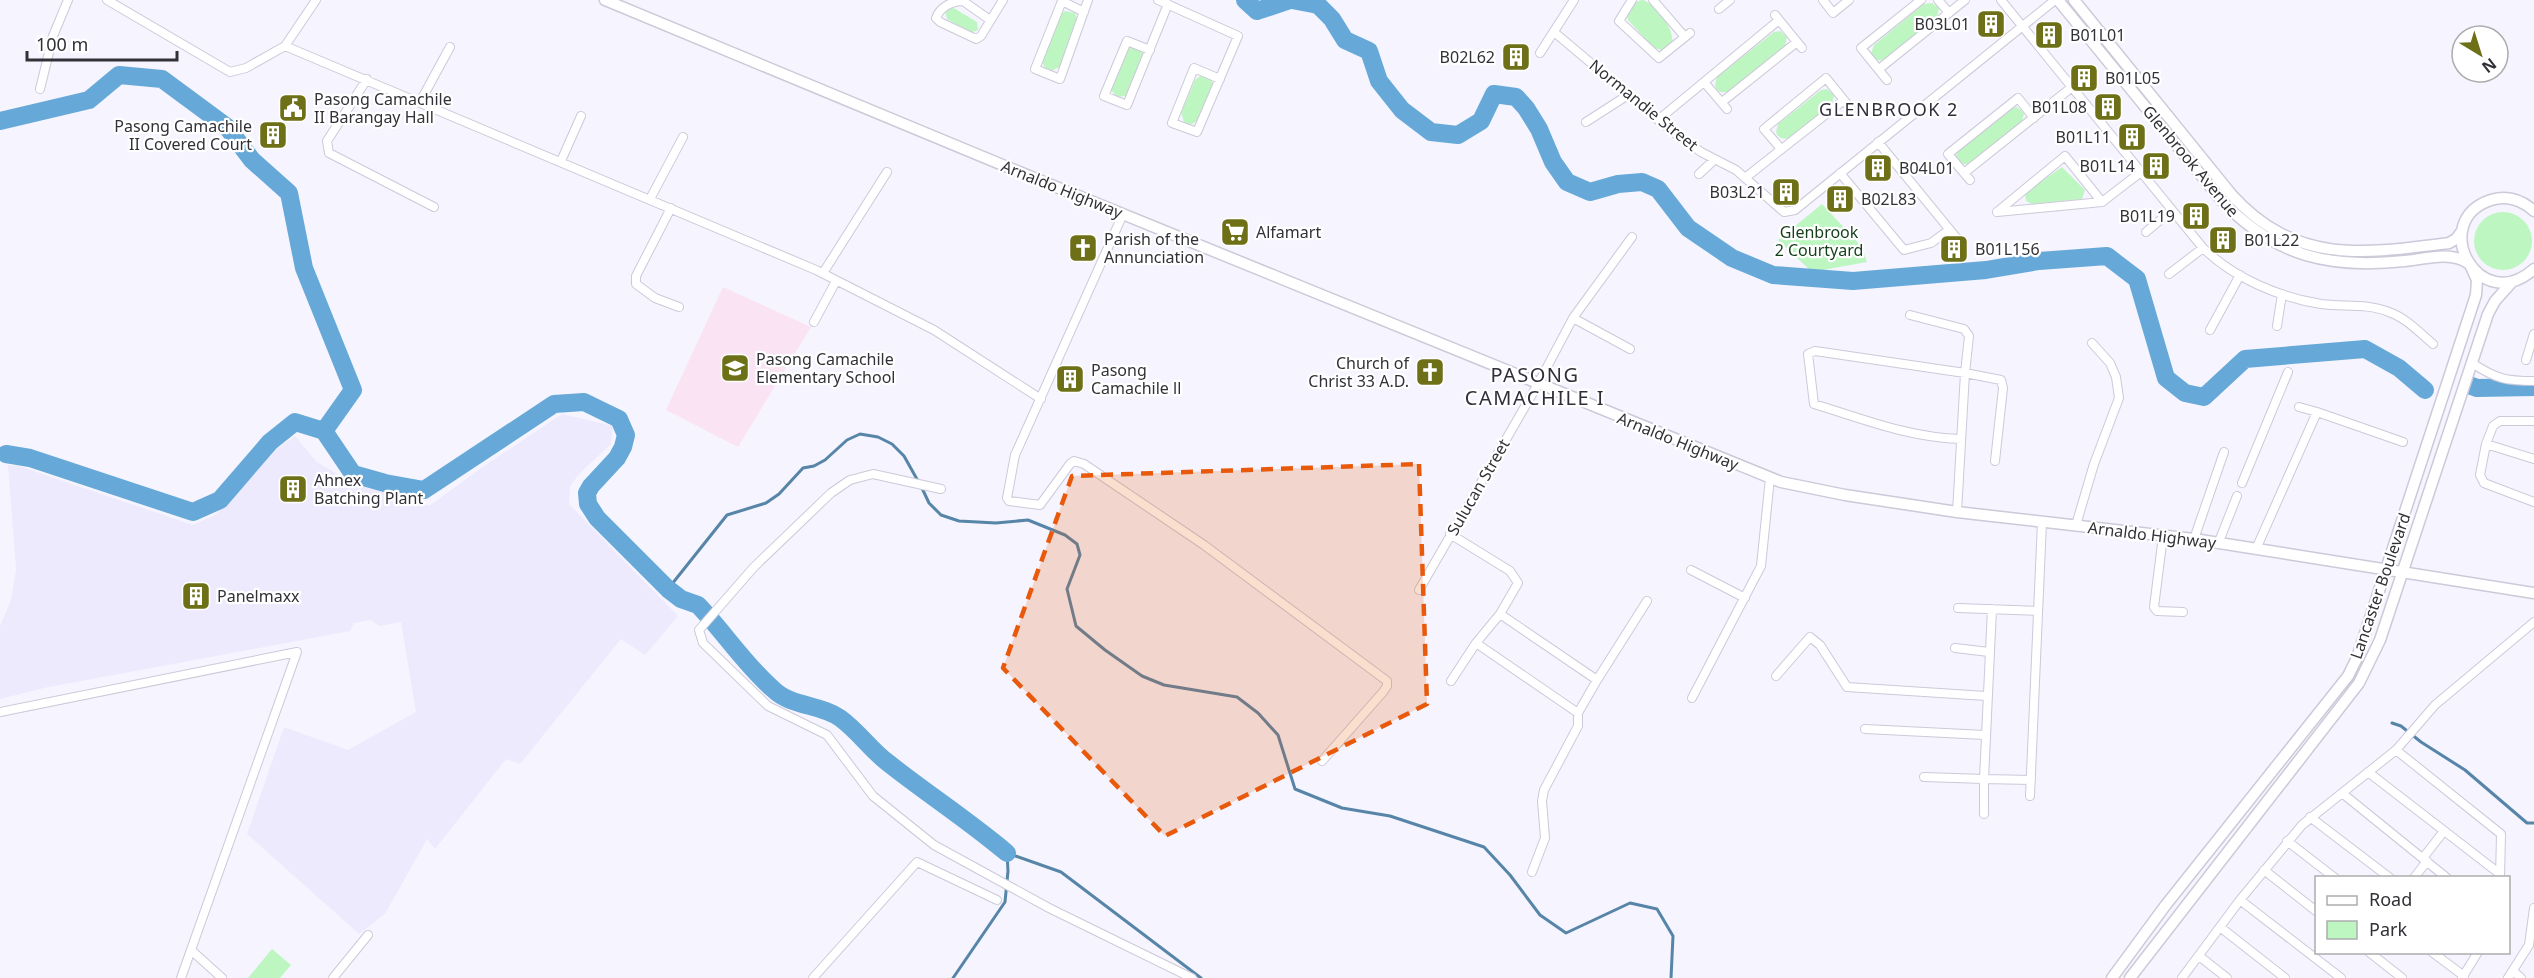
<svg xmlns="http://www.w3.org/2000/svg" width="2534" height="978" viewBox="0 0 2534 978" font-family="'Noto Sans',sans-serif">
<style>
.built{fill:#eeeafe}
.education{fill:#fae4f3}
.green{fill:#bdf6c1}
.lines{fill:none;stroke-linecap:round;stroke-linejoin:round}
.stream{stroke:#5685a8;stroke-width:3}
.river{stroke:#66a9d8;stroke-width:18}
.street-casing{stroke:#ccc9d9;stroke-width:10}
.secondary-casing{stroke:#ccc9d9;stroke-width:13}
.street{stroke:#fff;stroke-width:8}
.secondary{stroke:#fff;stroke-width:10}
.marked{fill:#e8590c;fill-opacity:0.2;stroke:#e8590c;stroke-width:4.5;stroke-dasharray:12 8;stroke-linejoin:round}
.labels{text-anchor:middle;dominant-baseline:central;stroke-width:4.5;stroke-linejoin:round;paint-order:stroke}
.poi-label{font-size:16px;fill:#323137;stroke:#fff;text-anchor:start}
.street-label{font-size:16px;fill:#323137;stroke:#fff}
.park-label{font-size:16px;fill:#143e1a;stroke:#fff}
.neighbourhood-label{font-size:18px;letter-spacing:1.5px;fill:#302e3a;stroke:#fff}
.quarter-label{font-size:20px;letter-spacing:1.5px;fill:#302e3a;stroke:#fff}
</style>
<rect width="100%" height="100%" fill="#f6f4fe"/>
<path class="built" d="M562 414 613 426 611 444 580 473 570 486 569 504 678 616 645 655 621 639 520 764 506 759 435 849 427 839 385 914 359 934 247 834 284 727 348 750 416 712 401 622 379 626 371 620 354 623 350 631 44 688 0 699V626L11 600 16 570 8 465 19 466 193 525 215 515 277 449 295 436 317 462 337 474 429 506 484 466Z"/>
<path class="education" d="M723 287 811 327 738 447 666 410Z"/>
<path class="green" d="M1643 0C1656 5 1675 29 1672 43L1662 50 1654 48 1628 20C1626 10 1633 1 1643 0Z
M1932 3 1939 8 1937 17 1885 59C1879 62 1874 60 1871 53L1874 45 1924 4Z
M952 7 977 22 978 30 970 33 947 19 945 11Z
M1065 11 1075 13 1078 22 1060 67 1051 71 1045 68 1042 62 1060 15Z
M1780 31 1787 37 1785 46 1729 91C1722 94 1717 92 1715 85L1717 77 1774 32Z
M1134 47 1140 49 1144 55 1126 96 1117 97 1111 90 1128 49Z
M1200 76 1210 78 1213 84 1198 121 1190 125 1184 122 1181 113 1195 80Z
M1827 89 1834 95 1832 104 1790 138C1783 140 1778 138 1776 132L1778 124 1821 90Z
M2017 107 2024 113 2022 122 1970 164H1962L1956 158 1957 152 2011 108Z
M2062 167 2085 190 2082 199 2032 204 2026 201 2025 194 2028 191Z
M1822 204 1862 247 1867 262 1812 272 1778 240Z
M2474 241a29 29 0 1 1 58 0a29 29 0 1 1-58 0Z
M272 949 291 965 280 978H248Z"/>
<g class="lines">
<path class="stream" d="M921 486 929 503 941 515 959 521 996 523 1028 520 1065 535 1077 544 1080 555 1067 589 1076 626 1105 650 1142 676 1164 685 1237 697 1258 713 1278 735 1295 789 1342 808 1390 816 1484 847 1510 875 1540 915 1566 933 1630 903 1657 909 1673 936 1671 978
M668 589 727 515 766 503 779 494 803 468 814 466 825 460 847 440 860 434 878 437 892 444 904 456 918 481
M2392 723 2401 726 2421 742 2465 770 2527 823H2534
M953 978 1005 902 1008 871 1007 853 1061 872 1201 978"/>
<path class="river" d="M1245 0 1257 11 1290 0
M1292 0 1318 5 1332 19 1345 40 1369 51 1379 81 1402 110 1431 132 1458 135 1481 121 1494 94 1516 97 1526 108 1539 129 1553 162 1567 182 1590 192 1618 184 1642 182 1658 189 1688 228 1732 258 1773 275 1853 281 1986 270 2039 261 2107 256 2137 279 2166 378 2185 393 2204 397 2245 359 2365 349 2399 368 2425 390
M0 121 89 100 119 75 162 79 227 127 252 160 289 193 304 268 353 390 324 431
M2469 385 2477 388 2534 387
M6 454 30 458 193 512 220 500 270 442 295 422 324 431 353 474 385 483 424 490 554 404 584 402 619 419 626 435 623 447 617 458 591 486 587 493 588 504 597 518 668 589 681 599 698 605C724 632 745 665 774 690 792 707 820 704 840 718 858 731 870 749 887 762 926 793 968 820 1007 853"/>
<g class="street-casing">
<path id="street" d="M107 0 230 72 246 68 285 46 316 0
M1158 0 1238 36 1197 132 1172 123 1194 68 1220 79
M1632 0 1619 21 1659 58 1690 33
M1653 0 1685 37
M1823 0 1833 13 1849 0
M1938 0 1949 13
M2001 0 2203 248C2234 278 2278 297 2321 304 2344 307 2367 303 2389 312 2406 318 2419 332 2433 344
M1719 9 1730 0
M1084 12 1062 1 1035 69 1060 79 1088 0
M1775 15 1802 48
M990 20 963 1C952 1 940 7 936 18L940 22 976 39 981 36 1003 0
M1554 32 1673 132 1701 152 1736 170 1784 212 1795 210 2055 0
M285 46 816 270 934 330 1041 399
M1150 50 1127 41 1104 96 1127 105 1168 4
M1540 53 1574 0
M1879 69 1965 0
M367 79 327 141 329 153 434 207
M1887 80 1861 48 1921 0
M1704 82 1727 109
M40 89 53 36 68 0
M420 102 450 47
M1722 102 1797 42
M1658 120 1779 20
M1586 122 1628 95
M1878 142 1959 241
M1781 149 1764 129 1826 78 1851 109
M561 161 581 116
M1840 173 1904 250 1931 243 1949 230
M1964 173 2072 87
M1699 174 1714 160
M1745 178 1844 100
M1970 180 1948 154 2018 98 2034 118
M650 199 683 137
M671 208 636 276V284L655 298 679 307
M1997 212 2102 202 2141 172
M1997 212 2065 156 2102 202
M1123 214 1015 455 1007 498 1009 501 1040 505 1070 464 1074 461 1084 464 1204 545 1387 681V686L1383 692 1322 761
M2146 232 2172 210
M823 273 887 172
M2169 274 2203 248
M1910 315 1964 329 1969 336 1965 373 1957 512
M1573 318 1632 237
M814 322 836 281
M2277 326 2282 294
M2210 330 2240 275
M2526 360 2534 334
M2472 363C2496 379 2506 381 2534 381
M2299 407 2317 412
M2534 421H2500L2493 426 2486 444 2480 475 2484 483 2534 502
M1961 439C1910 438 1863 419 1814 404L1808 354 1815 351 1965 373 2001 380 2003 388 1995 461
M2486 444 2534 459
M2242 483 2288 372
M941 489 873 474 850 480 831 493 754 567 699 630 703 643 768 706 827 735 873 796 934 845 1049 908 1192 978
M2076 525 2094 464 2119 398 2116 377 2110 363 2092 343
M1450 534 1510 571 1518 583 1500 614 1476 643 1578 713V726L1544 790 1542 801 1545 838 1532 872
M2163 536 2154 607 2157 611 2183 612
M2194 539 2224 452
M2218 544 2237 496
M2256 549 2317 412 2403 442
M1691 570 1745 598
M1419 590 1538 384 1573 318 1630 349
M1958 608 2038 611
M1992 609 1984 779 2031 780
M1500 614 1597 680 1578 713
M1955 648 1989 652
M1776 676 1810 637 1820 645 1847 687 1986 696
M1597 680 1647 601
M1451 681 1476 643
M1692 698 1761 566 1770 478
M0 712 297 652 181 978
M1865 729 1985 735
M2396 750 2501 834 2500 878
M2368 772 2500 874
M1924 777 1984 779V814
M2342 793 2447 878
M2030 796 2042 522
M2310 817 2390 878
M2287 841 2335 878
M2423 858 2444 831
M2264 870 2316 911
M2414 878 2427 861
M2240 900 2341 978
M2220 927 2285 978
M191 950 222 978
M2369 952 2402 978
M2432 952 2464 976
M2199 956 2227 978
M2513 971 2521 978
M333 978 368 935
M813 978 917 862 997 900
M2182 978 2240 900 2302 825 2396 750 2435 705 2534 622
M2462 978 2478 952
M2508 978 2529 945 2534 908"/>
</g>
<g class="secondary-casing">
<path id="secondary" d="M605 0 1017 171 1781 482 1845 495 1957 512 2194 539 2534 593
M2058 0 2222 201C2276 257 2330 269 2405 261 2425 259 2450 251 2468 263
M2074 0 2231 194C2295 265 2363 254 2449 243L2456 239 2462 231
M2534 211C2522 200 2507 195 2491 200 2427 221 2479 318 2534 269
M2112 978 2165 906 2348 676 2357 658 2476 295 2477 280 2471 267
M2130 978 2359 683 2380 640 2488 314 2495 301 2512 282"/>
</g>
<use href="#street" class="street"/>
<use href="#secondary" class="secondary"/>
</g>
<path class="marked" d="M1419 464 1427 704 1165 836 1003 668 1072 476Z"/>
<defs>
<g id="building-square" transform="scale(1.5)"><rect x="-9" y="-9" width="18" height="18" rx="4" fill="#6d7016" stroke="#fff"/><path d="M-4-6H4V6H1V3H-1V6H-4ZM-2.5-4.3h1.7v1.8h-1.7ZM.8-4.3h1.7v1.8H.8ZM-2.5-1h1.7V.8h-1.7ZM.8-1h1.7V.8H.8Z" fill="#fff"/></g>
<g id="civic-square" transform="scale(1.5)"><rect x="-9" y="-9" width="18" height="18" rx="4" fill="#6d7016" stroke="#fff"/><path d="M-.6-6.5H3V-4.5H.6V-3L4-1V1h2V6H-6V1h2V-1L-.6-3ZM-1.2 2.5V6h2.4V2.5Z" fill="#fff"/></g>
<g id="supermarket-square" transform="scale(1.5)"><rect x="-9" y="-9" width="18" height="18" rx="4" fill="#6d7016" stroke="#fff"/><path d="M-6-5.5h2.5l.6 2H6L4.5 2H-2.5L-4.4-4H-6ZM-1.5 3.2a1.3 1.3 0 1 0 .1 0ZM3 3.2a1.3 1.3 0 1 0 .1 0Z" fill="#fff"/></g>
<g id="church-square" transform="scale(1.5)"><rect x="-9" y="-9" width="18" height="18" rx="4" fill="#6d7016" stroke="#fff"/><path d="M-1.2-6h2.4v3.5h3.3v2.4h-3.3V6h-2.4V-.1h-3.3v-2.4h3.3Z" fill="#fff"/></g>
<g id="school-square" transform="scale(1.5)"><rect x="-9" y="-9" width="18" height="18" rx="4" fill="#6d7016" stroke="#fff"/><path d="M0-5L7-2L0 1L-7-2ZM-4 1L0 2.5L4 1V4Q0 6-4 4Z" fill="#fff"/></g>
</defs>
<g fill-rule="evenodd">
<use href="#building-square" x="1991" y="24"/>
<use href="#building-square" x="2049" y="35"/>
<use href="#building-square" x="1516" y="57"/>
<use href="#building-square" x="2084" y="78"/>
<use href="#building-square" x="2108" y="107"/>
<use href="#civic-square" x="293" y="108"/>
<use href="#building-square" x="273" y="135"/>
<use href="#building-square" x="2132" y="137"/>
<use href="#building-square" x="2156" y="166"/>
<use href="#building-square" x="1878" y="168"/>
<use href="#building-square" x="1786" y="192"/>
<use href="#building-square" x="1840" y="199"/>
<use href="#building-square" x="2196" y="216"/>
<use href="#supermarket-square" x="1235" y="232"/>
<use href="#building-square" x="2223" y="240"/>
<use href="#church-square" x="1083" y="248"/>
<use href="#building-square" x="1954" y="249"/>
<use href="#school-square" x="735" y="368"/>
<use href="#church-square" x="1430" y="372"/>
<use href="#building-square" x="1070" y="379"/>
<use href="#building-square" x="293" y="489"/>
<use href="#building-square" x="196" y="596"/>
</g>
<g class="labels">
<g class="poi-label">
<text x="1970" y="24" text-anchor="end">B03L01</text>
<text x="2070" y="35">B01L01</text>
<text x="1495" y="57" text-anchor="end">B02L62</text>
<text x="2105" y="78">B01L05</text>
<text x="314" y="99">Pasong Camachile<tspan x="314" dy="18">II Barangay Hall</tspan></text>
<text x="2087" y="107" text-anchor="end">B01L08</text>
<text x="252" y="126" text-anchor="end">Pasong Camachile<tspan x="252" dy="18">II Covered Court</tspan></text>
<text x="2111" y="137" text-anchor="end">B01L11</text>
<text x="2135" y="166" text-anchor="end">B01L14</text>
<text x="1899" y="168">B04L01</text>
<text x="1765" y="192" text-anchor="end">B03L21</text>
<text x="1861" y="199">B02L83</text>
<text x="2175" y="216" text-anchor="end">B01L19</text>
<text x="1256" y="232">Alfamart</text>
<text x="1104" y="239">Parish of the<tspan x="1104" dy="18">Annunciation</tspan></text>
<text x="2244" y="240">B01L22</text>
<text x="1975" y="249">B01L156</text>
<text x="756" y="359">Pasong Camachile<tspan x="756" dy="18">Elementary School</tspan></text>
<text x="1409" y="363" text-anchor="end">Church of<tspan x="1409" dy="18">Christ 33 A.D.</tspan></text>
<text x="1091" y="370">Pasong<tspan x="1091" dy="18">Camachile ll</tspan></text>
<text x="314" y="480">Ahnex<tspan x="314" dy="18">Batching Plant</tspan></text>
<text x="217" y="596">Panelmaxx</text>
</g>
<g class="street-label">
<text transform="translate(1644 105) rotate(39)">Normandie Street</text>
<text transform="translate(2191 161) rotate(50)">Glenbrook Avenue</text>
<text transform="translate(1062 189) rotate(22)">Arnaldo Highway</text>
<text transform="translate(1678 441) rotate(22)">Arnaldo Highway</text>
<text transform="translate(1478 487) rotate(-60)">Sulucan Street</text>
<text transform="translate(2152 535) rotate(7)">Arnaldo Highway</text>
<text transform="translate(2380 586) rotate(-71)">Lancaster Boulevard</text>
</g>
<g class="park-label">
<text x="1819" y="232">Glenbrook<tspan x="1819" dy="18">2 Courtyard</tspan></text>
</g>
<g class="neighbourhood-label">
<text x="1889" y="109">GLENBROOK 2</text>
</g>
<g class="quarter-label">
<text x="1535" y="374">PASONG<tspan x="1535" dy="23">CAMACHILE I</tspan></text>
</g>
</g>
<rect x="2315" y="876" width="195" height="78" fill="#ffffff" stroke="#adadaf" stroke-width="1.5"/>
<rect x="2327" y="896" width="30" height="9" fill="#ffffff" stroke="#adadaf" stroke-width="1.5"/>
<text x="2369" y="906" font-size="18" fill="#323137">Road</text>
<rect x="2327" y="921" width="30" height="18" fill="#bdf6c1" stroke="#adadaf" stroke-width="1.5"/>
<text x="2369" y="936" font-size="18" fill="#323137">Park</text>
<g transform="translate(2480 54) rotate(142)"><circle r="28" fill="#ffffff" stroke="#adadaf" stroke-width="1.5"/>
<path d="M0-4.5L10 22L0 15L-10 22Z" fill="#6d7016"/>
<text y="-9" font-size="16" font-weight="bold" text-anchor="middle" fill="#323137">N</text>
</g>
<path d="M27 51v9h150v-9" fill="none" stroke="#323137" stroke-width="3"/>
<text x="36" y="51" font-size="18" fill="#323137" stroke="#ffffff" stroke-width="4.5" paint-order="stroke">100 m</text>
</svg>
